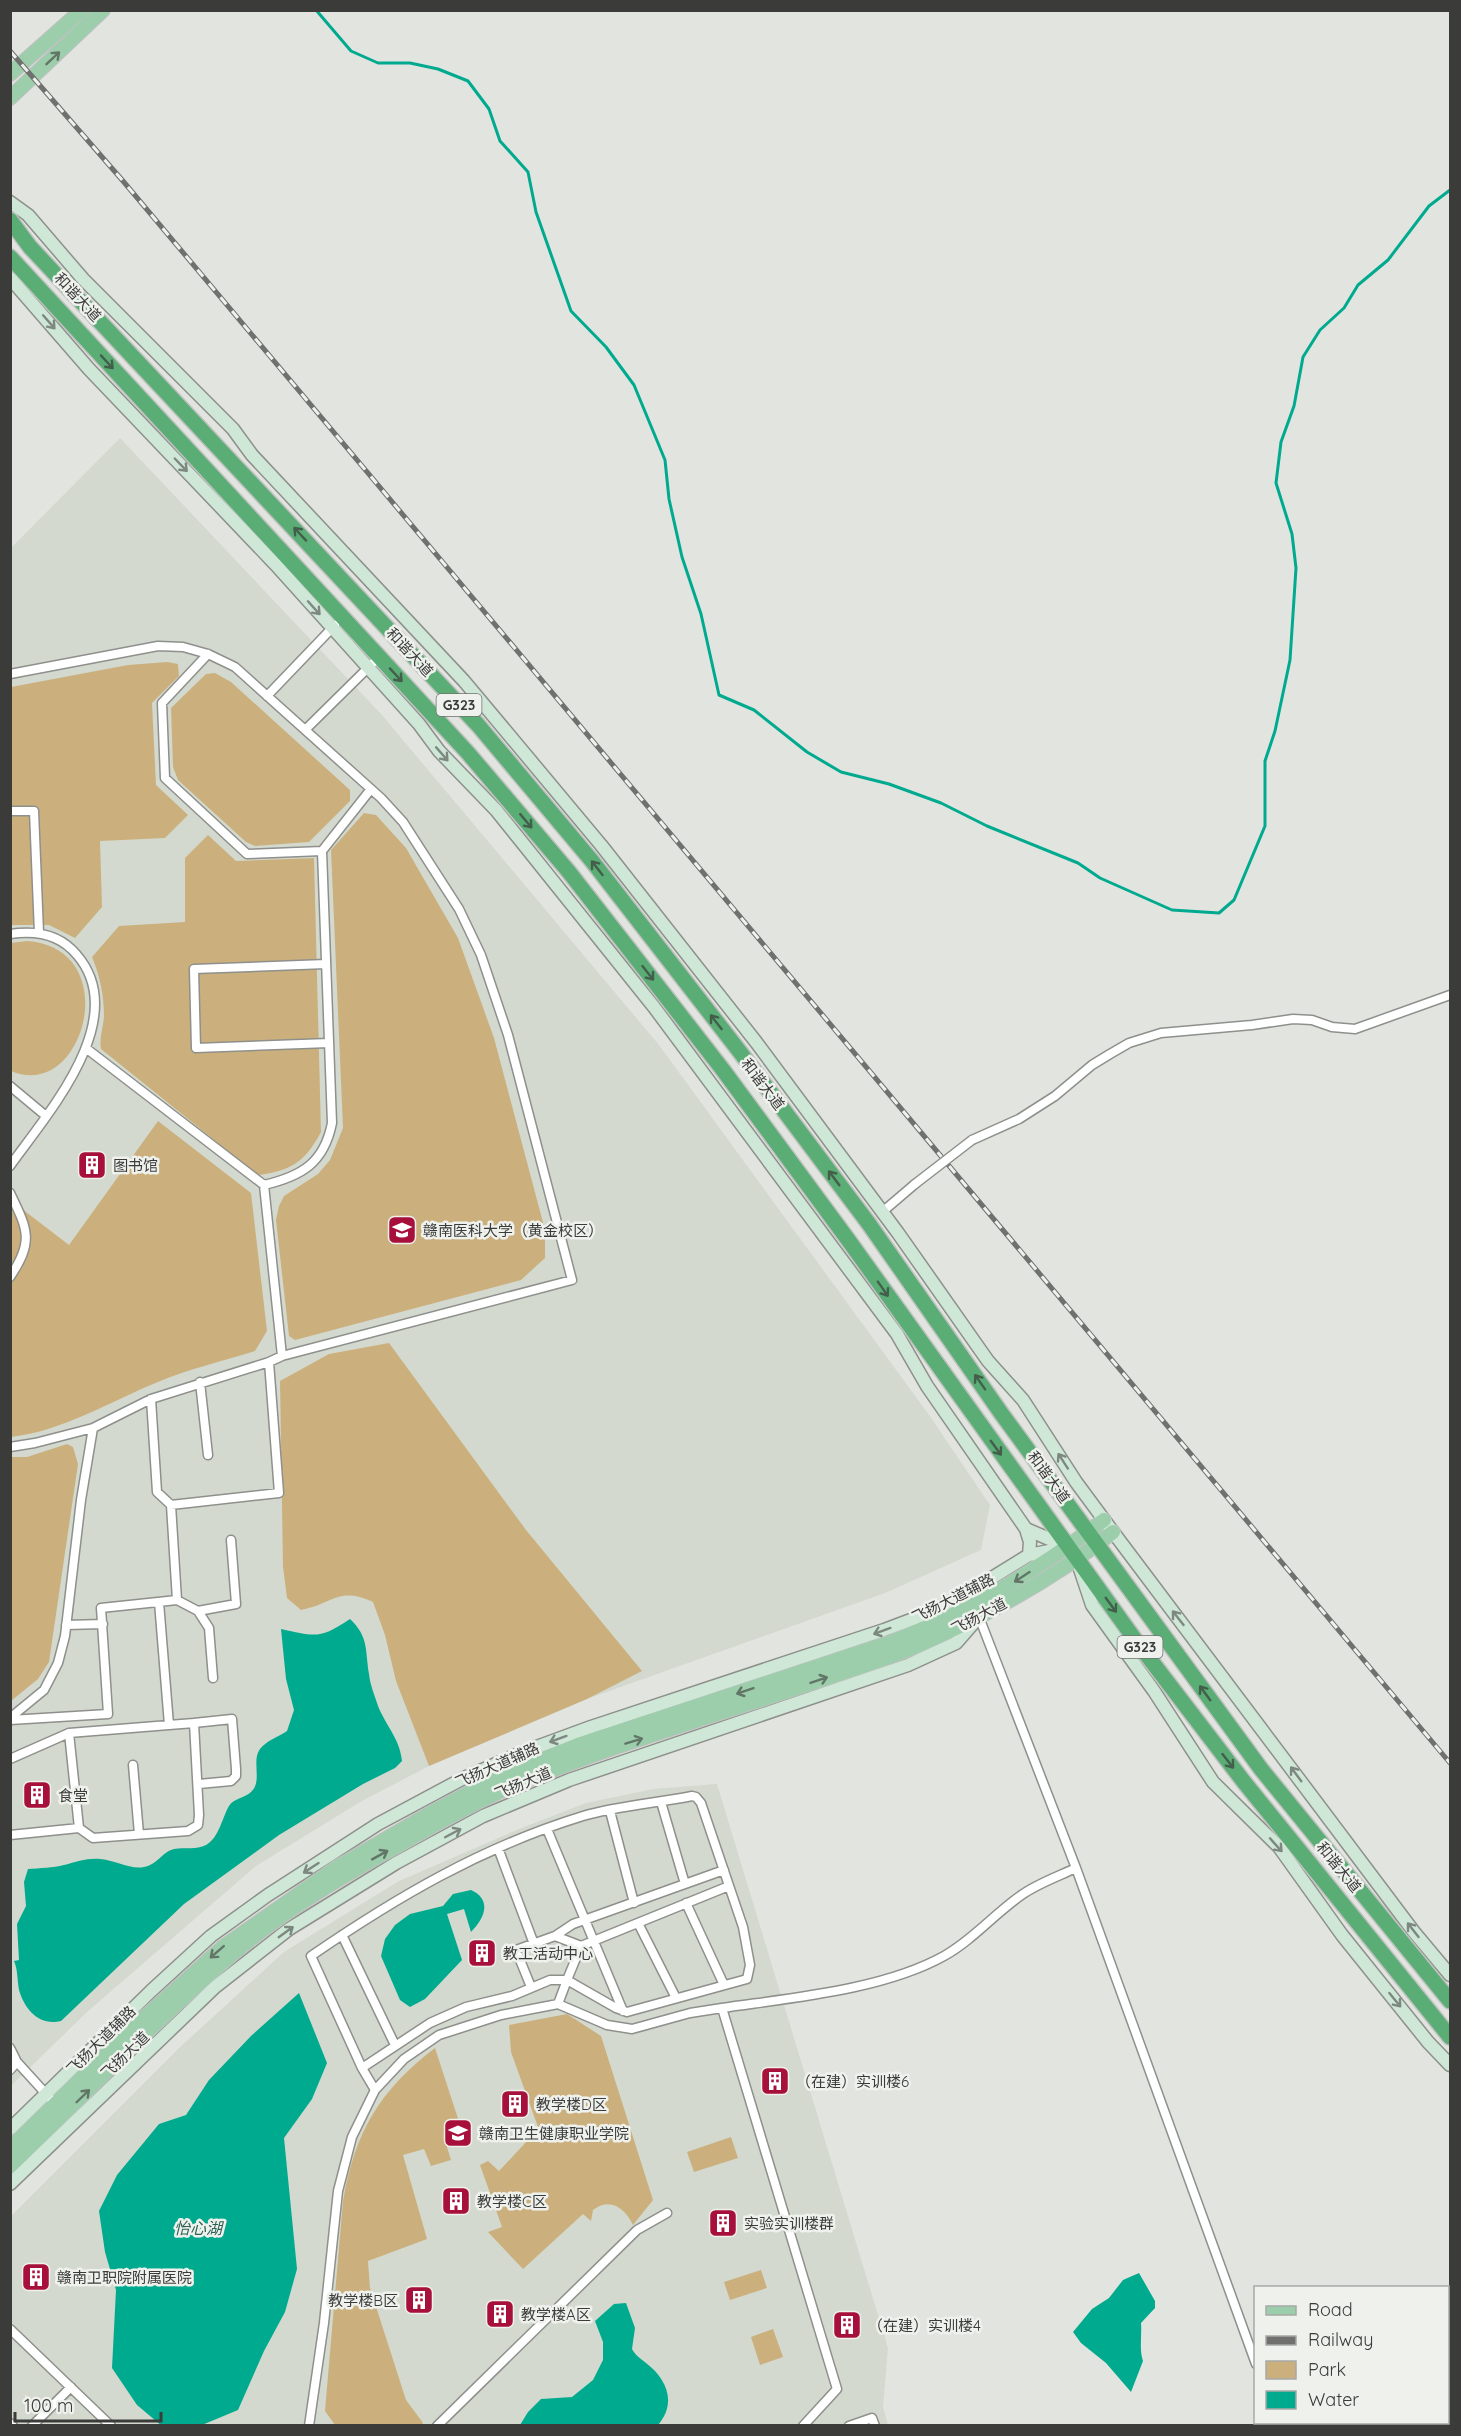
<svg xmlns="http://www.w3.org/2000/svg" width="1461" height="2436" viewBox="0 0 1461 2436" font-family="Quicksand,'Noto Sans SC',sans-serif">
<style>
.built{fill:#d3d9ce}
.green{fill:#cbb07d}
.water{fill:#00aa8e}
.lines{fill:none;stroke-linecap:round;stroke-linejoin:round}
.stream{stroke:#00aa8e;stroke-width:3}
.street-casing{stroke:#8e908c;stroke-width:11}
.secondary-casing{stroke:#8e908c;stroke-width:15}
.primary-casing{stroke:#c0c1c0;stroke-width:16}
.highway-casing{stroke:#c0c1c0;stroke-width:18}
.street{stroke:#fff;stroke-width:8}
.secondary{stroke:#cee7d6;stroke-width:12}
.primary{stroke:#9cceac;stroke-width:14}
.highway{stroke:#5aae75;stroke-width:15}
.rail-casing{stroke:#70716f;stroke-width:5}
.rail{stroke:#eff1ed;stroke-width:3;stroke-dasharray:9;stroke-linecap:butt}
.street-bridge-casing{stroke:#8e908c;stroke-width:11;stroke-linecap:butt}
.street-bridge{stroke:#fff;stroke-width:8}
.oneway{stroke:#627668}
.oneway2{stroke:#7d8980}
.oneway3{stroke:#445e4c}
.labels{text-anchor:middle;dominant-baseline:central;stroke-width:5;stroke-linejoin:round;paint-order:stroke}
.shield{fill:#eff1ed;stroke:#717270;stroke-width:1.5}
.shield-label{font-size:14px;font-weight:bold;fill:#3b3c3a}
.street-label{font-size:15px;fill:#3b3c3a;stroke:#eff1ed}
.poi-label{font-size:15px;fill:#3b3c3a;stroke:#eff1ed;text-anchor:start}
.water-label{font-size:16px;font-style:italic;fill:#2c6255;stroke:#eff1ed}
</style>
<rect width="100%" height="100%" fill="#e2e4e0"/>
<path class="built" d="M120 438 382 715 659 1045 929 1415 990 1505 981 1550 885 1593 587 1699 429 1766 360 1802 256 1866 87 2012 11 2086V548Z
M717 1784 888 2348 883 2407 888 2425 11 2426V2216L178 2049 284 1952 399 1881 519 1829 586 1803 653 1789Z"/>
<path class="green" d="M167 662 178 664 179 676 152 703 156 785 188 815 165 838 100 841 102 907 75 938 49 925H11V687L128 665Z
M215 673 231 682 350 790V801L309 842 255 846 246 842 178 780 173 767 171 708 206 674Z
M364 813 376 815 406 848 458 938 494 1038 545 1230V1258L521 1280 295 1340 289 1336 276 1220 279 1206 284 1196 318 1174 330 1160 343 1128 331 850Z
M208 835 236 861 314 858 321 1132C305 1162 291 1171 258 1175L101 1049C99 1038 103 1028 104 1017 104 996 100 976 92 957L119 926 185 922V858Z
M27 941C126 948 84 1103 11 1071L10 943Z
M158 1121 251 1193 267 1331 255 1351C223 1361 189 1369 158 1382 109 1402 63 1431 11 1437L10 1196 26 1212 69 1245Z
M389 1343 526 1530 642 1671 587 1699 429 1766 396 1681 385 1635 373 1602C338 1586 333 1604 301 1610L287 1598 283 1567 280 1381 329 1354Z
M67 1444 73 1447 78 1464 49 1662 38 1679 11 1701V1457H27Z
M567 2014 601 2036 653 2200 633 2225C625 2208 610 2197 593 2210L591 2221 583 2214 523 2269 488 2232 502 2227 480 2165 488 2161 499 2171 528 2140 522 2132 538 2127 511 2052 509 2025Z
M435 2048 464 2137 446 2144 451 2160 431 2166 424 2149 403 2155 427 2239 368 2261 370 2288 406 2400 423 2423 421 2426 335 2425 325 2411 343 2201C355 2132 379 2091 435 2048Z
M731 2137 738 2158 694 2172 687 2152Z
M761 2270 767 2288 730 2300 724 2282Z
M773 2329 783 2357 760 2365 751 2337Z"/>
<path class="water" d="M350 1619C369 1637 365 1650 369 1674 370 1685 375 1696 378 1706 386 1726 400 1739 402 1761L395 1768 363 1784 279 1835 184 1904 61 2021C39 2026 25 2010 19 1990 17 1980 18 1970 14 1961L19 1960 17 1924 26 1906 24 1882 28 1869C40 1868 53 1868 64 1865 77 1862 86 1858 100 1859 114 1860 131 1870 144 1867 157 1865 162 1852 174 1849 185 1847 196 1850 206 1845 219 1838 222 1818 229 1806 234 1798 245 1798 251 1792 263 1781 251 1761 260 1749 266 1741 278 1737 287 1731L294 1710 286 1679 281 1629C315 1636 319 1640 350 1619Z
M471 1890C493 1900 484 1919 471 1932L464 1909 447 1914 462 1960 425 1999 410 2007 400 2000 381 1956 385 1939 395 1925 410 1914 443 1906 453 1894Z
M299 1993 327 2063 312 2099 284 2138 297 2269 285 2312 264 2351 238 2410 202 2425 162 2426 137 2405 112 2368 116 2290 105 2252 99 2211 117 2175 159 2124 186 2115 209 2080 251 2036Z
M1139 2273 1155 2301V2308L1141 2323C1142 2335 1139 2350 1143 2361L1131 2392 1106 2363 1081 2343 1073 2332 1092 2309 1109 2298 1123 2280Z
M626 2303 635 2328 632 2349C636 2356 640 2358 646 2363 667 2379 677 2403 658 2425H520L528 2412 541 2399 572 2397 593 2380 603 2360V2342L595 2321 614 2304Z"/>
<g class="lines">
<path class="stream" d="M316 10 351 51 378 63H410L438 69 468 81 489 109 500 141 528 172 536 212 571 311 606 347 634 385 665 460 669 499 682 557 701 614 719 695 754 710 807 752 841 772 889 784 941 803 987 826 1078 863 1100 878 1172 910 1219 913 1234 900 1265 826V761L1275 731 1290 660 1296 568 1292 534 1276 483 1281 442 1294 406 1303 357 1320 330 1344 308 1358 285 1388 260 1429 206 1450 190"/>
<g class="street-casing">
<path id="street" d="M208 654 162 703 165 778 247 854 322 851 371 789
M10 674 158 646 183 647 208 654 235 667 381 798 403 822 459 909 481 955 508 1035 572 1280 282 1356 269 1362 151 1399 93 1428 81 1500 65 1636 58 1663 44 1690 10 1718
M267 696 335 625
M305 730 379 657
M10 811H34L39 933
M10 934C36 930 60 934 77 955 132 1019 47 1114 10 1166
M326 964 194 969 196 1048 329 1043
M87 1049 264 1185C302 1176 324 1163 332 1123L322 851
M10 1086 46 1116
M972 1140 1019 1119 1055 1096 1092 1065 1110 1054 1129 1043 1161 1033 1252 1025 1293 1019 1312 1020 1332 1027 1355 1029 1450 995
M264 1185 282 1356
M10 1193C28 1230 34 1241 10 1277
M881 1213 915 1184
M200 1382 208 1455
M151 1399 157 1492 171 1505
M10 1447 35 1443 93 1428
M177 1600 198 1611 209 1628 213 1678
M159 1602 169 1725
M198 1611 236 1604 231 1540
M979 1617 1076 1868 1256 2364
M66 1625 103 1624
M10 1720 108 1714 101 1608 177 1600 171 1505 279 1493 269 1362
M194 1723 232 1719 236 1769V1776L231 1781 199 1784
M69 1733 79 1828
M10 1759 69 1733 194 1723 199 1815 198 1825 188 1831 93 1838 79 1828 10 1835
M133 1765 139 1834
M661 1802 685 1884
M610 1811 634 1903
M547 1829 623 2011
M498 1848 534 1944
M686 1903 724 1985
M638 1923 676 1998
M342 1935 395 2045
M555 1936 573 1924 724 1870
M531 1987 516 1950 555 1936 581 1946
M722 2008C790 1998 883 1990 944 1956 973 1940 995 1913 1023 1894 1039 1883 1059 1876 1076 1868
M10 2048 17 2062
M362 2068 430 2023 466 2007 512 1996 550 1980H567L581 1946 729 1886
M10 2070 17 2062 58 2107
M375 2090 362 2068 311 1956C397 1897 482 1847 583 1816 617 1806 657 1803 692 1796L696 1797 701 1803 743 1927 750 1965 747 1979 627 2012 616 2008 567 1980 558 2004
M10 2329 111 2426
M1276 2422 1278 2426
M10 2423 13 2426
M32 2426 71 2387
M309 2426 324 2323 338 2191 352 2137 375 2090 404 2059 439 2035 501 2015 558 2004 607 2025 632 2029 690 2013 722 2008 837 2389 803 2426
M437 2426 637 2230 667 2213
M849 2426 872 2418 875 2426"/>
</g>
<g class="secondary-casing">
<path id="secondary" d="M10 202 28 215 83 279 233 429 252 455 464 681 601 845 756 1042 898 1233 988 1361 1023 1400 1076 1482 1113 1532 1414 1932 1450 1975
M10 278 89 369 276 565 419 724 439 751 496 810 654 1007 897 1334 927 1386 1026 1529 1068 1547
M1026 1529 1030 1542 1029 1555
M1080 1569 1092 1605 1154 1691 1213 1782 1279 1847 1342 1935 1428 2042 1450 2065
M10 2129 151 1991 211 1936 268 1895 378 1824 464 1778 523 1752 591 1727 884 1630 929 1613 966 1594 1029 1555 1064 1548
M10 2184 215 1987 289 1929 396 1863 483 1816 569 1780 908 1665 956 1643 977 1619"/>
</g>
<g class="primary-casing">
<path id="primary" d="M10 74 82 10
M10 98 103 10
M10 2148 135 2026 223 1947 336 1868 429 1814 501 1776 578 1745 892 1642C972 1610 1036 1571 1104 1520
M10 2166C85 2094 157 2018 236 1951 287 1908 346 1874 404 1842 438 1823 472 1803 508 1788 607 1746 711 1717 814 1682 856 1668 900 1655 941 1635 1002 1607 1061 1573 1113 1532
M1448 2416 1450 2412"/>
</g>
<g class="highway-casing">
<path id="highway" d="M10 220 30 247 478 725 592 861 740 1052 869 1224 1001 1413 1261 1769 1450 2001
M10 257 468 753 569 872 723 1070 849 1241 1136 1641 1244 1782 1450 2037"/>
</g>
<use href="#street" class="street"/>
<use href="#secondary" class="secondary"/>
<use href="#primary" class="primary"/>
<use href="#highway" class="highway"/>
<g class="rail-casing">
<path id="rail" d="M10 51 123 181 1450 1763"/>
</g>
<use href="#rail" class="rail"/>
<g class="street-bridge-casing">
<path id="street-bridge" d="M915 1184 972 1140"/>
</g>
<use href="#street-bridge" class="street-bridge"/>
</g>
<defs><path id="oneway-shaft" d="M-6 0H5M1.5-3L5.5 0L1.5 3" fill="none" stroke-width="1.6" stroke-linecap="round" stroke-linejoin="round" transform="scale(1.5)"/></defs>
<g class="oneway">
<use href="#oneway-shaft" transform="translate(53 58) rotate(-43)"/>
<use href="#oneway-shaft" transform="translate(1022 1577) rotate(147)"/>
<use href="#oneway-shaft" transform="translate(819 1680) rotate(-19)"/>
<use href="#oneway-shaft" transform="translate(745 1691) rotate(161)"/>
<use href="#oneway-shaft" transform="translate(634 1741) rotate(-17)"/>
<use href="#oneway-shaft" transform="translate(380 1855) rotate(-29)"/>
<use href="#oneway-shaft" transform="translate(217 1952) rotate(139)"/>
<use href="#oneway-shaft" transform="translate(83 2096) rotate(-44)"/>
</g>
<g class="oneway2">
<use href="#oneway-shaft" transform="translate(49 322) rotate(49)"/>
<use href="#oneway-shaft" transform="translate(181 465) rotate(46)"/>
<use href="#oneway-shaft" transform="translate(314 608) rotate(48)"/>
<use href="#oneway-shaft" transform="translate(442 754) rotate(49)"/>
<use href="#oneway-shaft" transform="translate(1063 1461) rotate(-123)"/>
<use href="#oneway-shaft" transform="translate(1178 1618) rotate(-128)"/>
<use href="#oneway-shaft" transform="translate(882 1631) rotate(160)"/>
<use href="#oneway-shaft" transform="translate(558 1739) rotate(160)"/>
<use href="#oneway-shaft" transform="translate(1296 1774) rotate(-126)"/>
<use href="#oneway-shaft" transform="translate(453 1833) rotate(-28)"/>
<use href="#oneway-shaft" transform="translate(1276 1845) rotate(48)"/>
<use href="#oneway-shaft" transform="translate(311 1868) rotate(147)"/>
<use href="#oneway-shaft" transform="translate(1413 1930) rotate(-128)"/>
<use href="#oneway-shaft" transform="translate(286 1932) rotate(-36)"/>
<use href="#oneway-shaft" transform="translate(1395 2000) rotate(51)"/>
</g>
<g class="oneway3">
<use href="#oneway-shaft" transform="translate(107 362) rotate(47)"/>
<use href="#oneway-shaft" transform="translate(300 534) rotate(-133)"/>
<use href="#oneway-shaft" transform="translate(396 675) rotate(47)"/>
<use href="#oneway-shaft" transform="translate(526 821) rotate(50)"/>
<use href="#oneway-shaft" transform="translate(597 868) rotate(-128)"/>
<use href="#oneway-shaft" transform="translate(648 973) rotate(52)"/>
<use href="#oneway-shaft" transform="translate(716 1022) rotate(-128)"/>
<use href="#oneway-shaft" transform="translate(834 1178) rotate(-127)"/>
<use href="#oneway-shaft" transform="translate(883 1289) rotate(55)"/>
<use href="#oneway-shaft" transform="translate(980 1382) rotate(-125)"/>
<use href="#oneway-shaft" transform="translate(996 1448) rotate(54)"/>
<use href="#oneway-shaft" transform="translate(1111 1605) rotate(54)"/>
<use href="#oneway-shaft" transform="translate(1205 1693) rotate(-126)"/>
<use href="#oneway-shaft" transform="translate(1228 1761) rotate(52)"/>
</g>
<defs>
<g id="building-square" transform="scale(1.5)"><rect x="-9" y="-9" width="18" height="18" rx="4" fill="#a8103c" stroke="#eff1ed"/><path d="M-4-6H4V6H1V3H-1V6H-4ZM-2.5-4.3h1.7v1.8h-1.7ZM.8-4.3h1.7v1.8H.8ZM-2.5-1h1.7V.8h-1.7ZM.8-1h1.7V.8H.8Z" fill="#fff"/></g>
<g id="university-square" transform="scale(1.5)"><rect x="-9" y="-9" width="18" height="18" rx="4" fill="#a8103c" stroke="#eff1ed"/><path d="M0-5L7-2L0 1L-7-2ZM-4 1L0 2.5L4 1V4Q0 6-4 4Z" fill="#fff"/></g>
</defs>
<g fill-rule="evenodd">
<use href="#building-square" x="92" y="1165"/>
<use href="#university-square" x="402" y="1230"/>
<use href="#building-square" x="37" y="1795"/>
<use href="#building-square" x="482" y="1953"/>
<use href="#building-square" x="775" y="2081"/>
<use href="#building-square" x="515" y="2104"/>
<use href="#university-square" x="458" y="2133"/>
<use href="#building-square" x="456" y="2201"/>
<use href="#building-square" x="723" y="2223"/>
<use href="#building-square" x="36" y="2277"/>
<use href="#building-square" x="419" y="2300"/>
<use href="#building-square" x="500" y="2314"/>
<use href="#building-square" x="847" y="2325"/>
</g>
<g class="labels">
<g class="shield">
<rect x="436.5" y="694" width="45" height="22" rx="4.5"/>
<rect x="1117.5" y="1636" width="45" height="22" rx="4.5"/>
</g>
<g class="shield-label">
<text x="459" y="705">G323</text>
<text x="1140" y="1647">G323</text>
</g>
<g class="street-label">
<text transform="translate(78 297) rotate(47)">和谐大道</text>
<text transform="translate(410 652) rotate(47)">和谐大道</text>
<text transform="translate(763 1084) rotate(53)">和谐大道</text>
<text transform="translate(1049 1477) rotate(54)">和谐大道</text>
<text transform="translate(953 1598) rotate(-27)">飞扬大道辅路</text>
<text transform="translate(979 1616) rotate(-28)">飞扬大道</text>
<text transform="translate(497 1765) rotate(-24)">飞扬大道辅路</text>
<text transform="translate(523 1783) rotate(-23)">飞扬大道</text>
<text transform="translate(1339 1867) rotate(51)">和谐大道</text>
<text transform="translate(101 2040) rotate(-45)">飞扬大道辅路</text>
<text transform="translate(125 2055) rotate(-44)">飞扬大道</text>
</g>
<g class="poi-label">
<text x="113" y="1165">图书馆</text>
<text x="423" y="1230">赣南医科大学（黄金校区）</text>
<text x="58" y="1795">食堂</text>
<text x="503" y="1953">教工活动中心</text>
<text x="796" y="2081">（在建）实训楼6</text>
<text x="536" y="2104">教学楼D区</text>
<text x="479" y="2133">赣南卫生健康职业学院</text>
<text x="477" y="2201">教学楼C区</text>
<text x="744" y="2223">实验实训楼群</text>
<text x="57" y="2277">赣南卫职院附属医院</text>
<text x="398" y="2300" text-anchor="end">教学楼B区</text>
<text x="521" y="2314">教学楼A区</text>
<text x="868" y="2325">（在建）实训楼4</text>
</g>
<g class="water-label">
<text x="198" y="2228">怡心湖</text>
</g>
</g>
<rect width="1461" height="2436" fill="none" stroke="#3b3c3a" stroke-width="24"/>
<rect x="1254" y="2286" width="195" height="138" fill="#eff1ed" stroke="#a7a9a5" stroke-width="1.5"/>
<rect x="1266" y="2306" width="30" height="9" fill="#9cceac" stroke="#a7a9a5" stroke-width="1.5"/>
<text x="1308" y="2316" font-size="18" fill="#3b3c3a">Road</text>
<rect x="1266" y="2336" width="30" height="9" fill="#70716f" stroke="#a7a9a5" stroke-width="1.5"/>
<text x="1308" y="2346" font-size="18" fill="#3b3c3a">Railway</text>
<rect x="1266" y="2361" width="30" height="18" fill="#cbb07d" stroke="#a7a9a5" stroke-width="1.5"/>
<text x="1308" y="2376" font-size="18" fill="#3b3c3a">Park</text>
<rect x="1266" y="2391" width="30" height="18" fill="#00aa8e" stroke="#a7a9a5" stroke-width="1.5"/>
<text x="1308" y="2406" font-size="18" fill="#3b3c3a">Water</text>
<path d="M15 2412v9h146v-9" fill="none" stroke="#3b3c3a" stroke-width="3"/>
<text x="24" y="2412" font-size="18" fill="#3b3c3a" stroke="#eff1ed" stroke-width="4.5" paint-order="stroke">100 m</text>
</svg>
